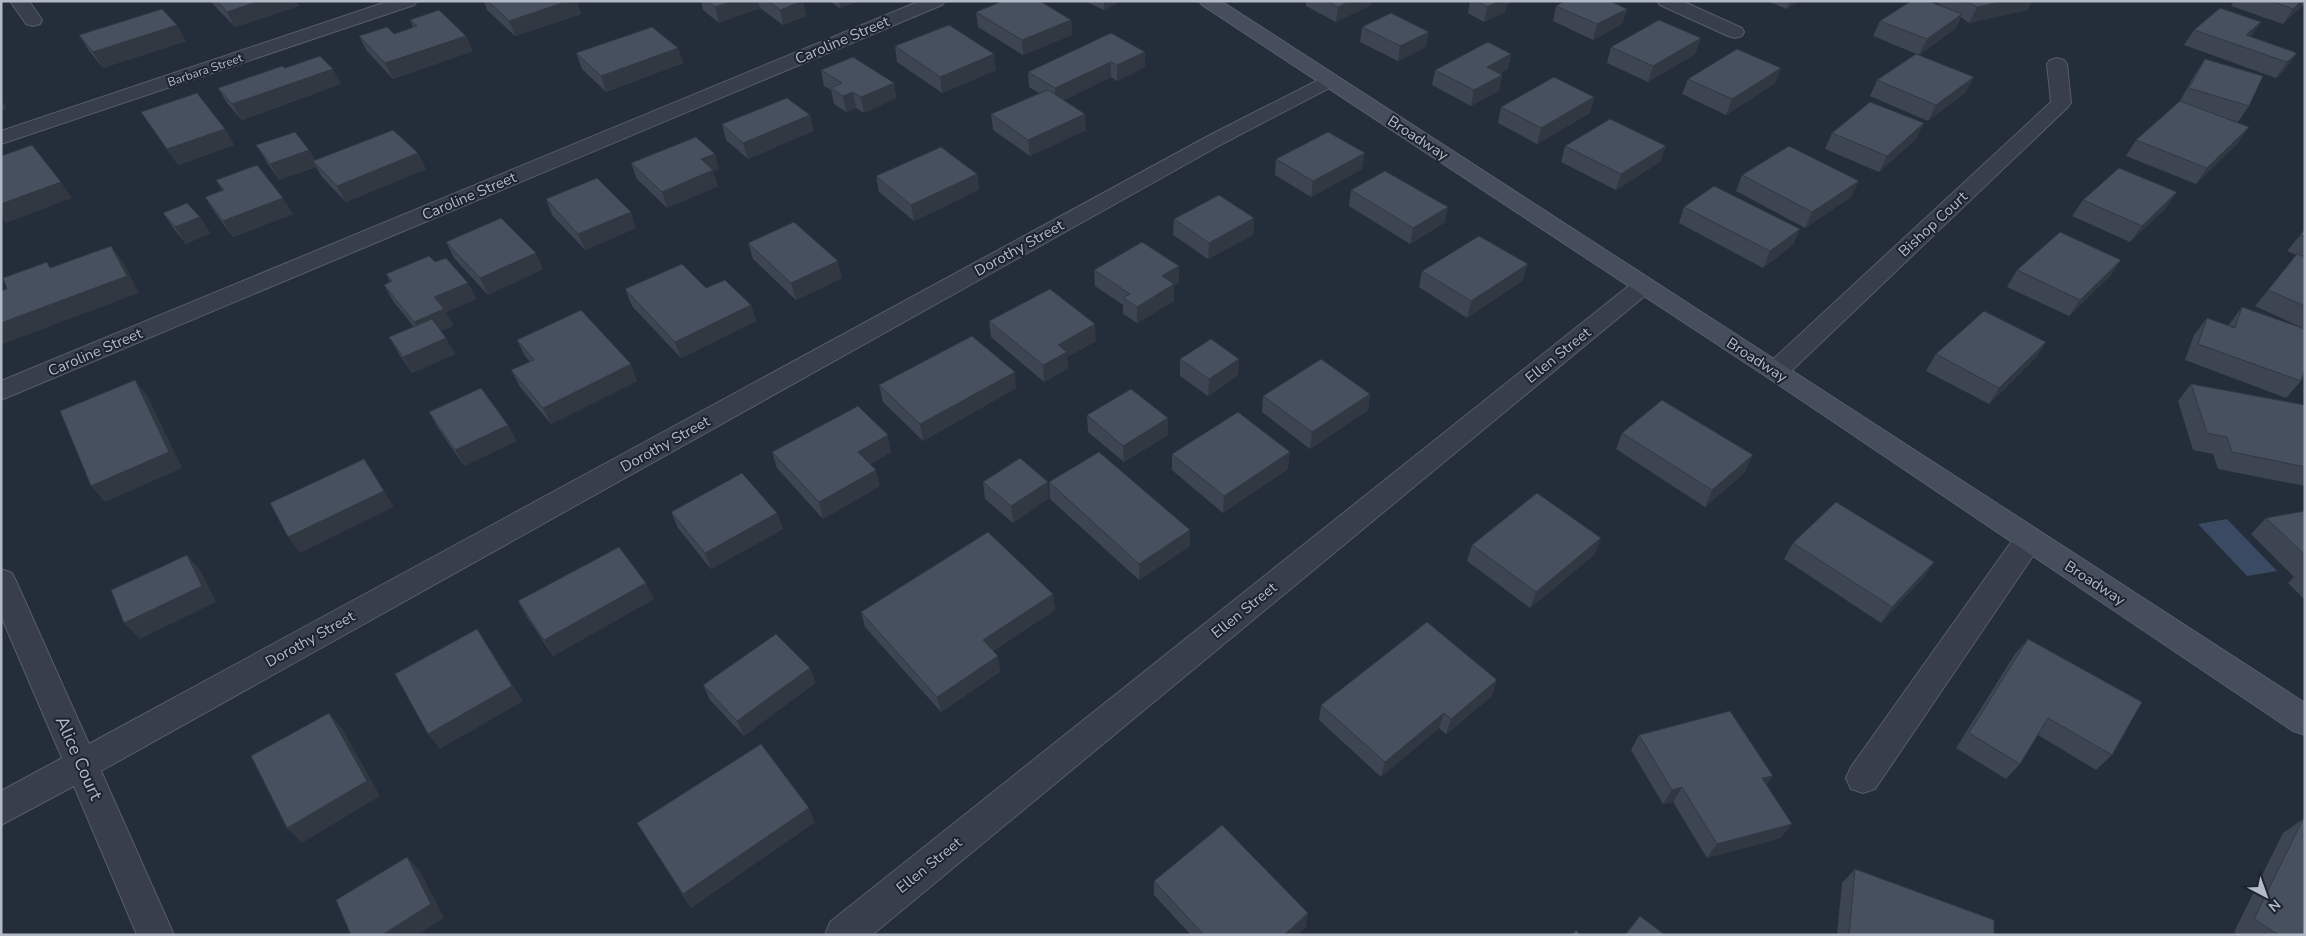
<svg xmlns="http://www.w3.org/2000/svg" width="2306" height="936" viewBox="0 0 2306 936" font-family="'Nunito Sans',sans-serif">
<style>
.water{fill:#3a4a62}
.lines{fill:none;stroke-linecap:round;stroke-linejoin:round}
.street-casing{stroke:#565d68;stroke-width:2}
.secondary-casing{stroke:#565d68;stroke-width:2}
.street{fill:#383f4b;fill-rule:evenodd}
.secondary{fill:#464e5d;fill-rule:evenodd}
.wall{fill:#3c4551}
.shaded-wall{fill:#313842}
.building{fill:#46505e;stroke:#313842}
.labels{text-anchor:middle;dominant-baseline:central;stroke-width:4;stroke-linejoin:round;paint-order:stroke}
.far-street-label{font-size:12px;fill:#b3bac6;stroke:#1d242f}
.street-label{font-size:15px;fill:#b3bac6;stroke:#1d242f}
.near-street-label{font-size:18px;fill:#b3bac6;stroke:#1d242f}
</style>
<rect width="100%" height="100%" fill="#242d3a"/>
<path class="water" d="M2227 519 2277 571 2247 576 2198 524Z"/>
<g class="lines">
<g class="street-casing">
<path id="street" d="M10 1H29L42 20 40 24 33 26 26 24Z
M389 1H417L414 5 1 144V131Z
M920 1H945L942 5 1 400V381Z
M1657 1H1682L1742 28 1744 32 1742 36 1735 38 1728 36 1660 5Z
M2057 58 2064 60 2067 64 2071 103 2068 107 1785 377 1776 380 1767 377 1763 371 1767 365 2051 102 2047 64 2050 60Z
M1330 74 1337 76 1340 80 1337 84 1224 143 101 771 174 935H137L74 786 1 825V791L62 758 1 616V569L12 573 16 581 89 744 1210 135Z
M1644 277 1652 280 1656 285 1652 290 872 935H825L830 922 1636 280Z
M2029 528 2039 531 2043 539 2039 547 1875 789 1863 793 1851 789 1846 778 1851 767 2019 531Z"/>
</g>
<g class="secondary-casing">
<path id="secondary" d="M1199 1H1221L2305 703V735L2293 731 1767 377 1202 5Z"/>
</g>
<use href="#street" class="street"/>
<use href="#secondary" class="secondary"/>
</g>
<path class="wall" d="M210 1H296L299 6 235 27Z
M484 1H577L581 14 515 36 487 10Z
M701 1H803L806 16 783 25 760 8 719 23 703 10Z
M829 1H859L840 8Z
M1084 1H1121L1104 10Z
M1306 1H1372L1371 5 1336 22 1306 6Z
M1470 1H1513L1508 4 1507 3 1505 12 1484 22 1468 13Z
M1767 1H1799L1787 9Z
M1935 1H2032L2027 10 1969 23 1961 17 1955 29 1919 55 1873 36 1880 21 1945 8Z
M2234 1H2305L2283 24 2231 6Z
M1556 6 1627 9 1622 24 1593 40 1553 21Z
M976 12 1071 20 1072 35 1023 55 978 27Z
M410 20 466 36 473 51 393 79 367 51 359 36 394 34 413 27Z
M1362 27 1426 47 1398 61 1360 42Z
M2194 30 2251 37 2297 53 2286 68 2276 78 2184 45Z
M79 35 186 41 103 68 89 51Z
M1701 38 1695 54 1648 82 1607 63 1611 47Z
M895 46 996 70 942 93 897 62Z
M678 48 683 63 606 92 582 69 576 53Z
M1145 52V67L1117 81 1111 77 1064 100 1086 130 1030 156 993 130 991 114 1039 93 1029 87 1028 72Z
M2205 59 2249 106 2238 122 2225 118 2249 127 2238 143 2196 184 2126 156 2136 140 2180 101 2195 74Z
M285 68 341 84 242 120 227 103 218 88Z
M1508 69 1500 74 1502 75 1499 91 1471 106 1432 85 1435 70Z
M821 70 894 83 896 98 864 113 856 108 846 112 834 104 831 90 824 86Z
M1688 79 1775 83 1726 115 1682 94Z
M1877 80 1966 92 1928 121 1870 96Z
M1594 97 1590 113 1537 144 1498 123 1501 107Z
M141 112 225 129 234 145 178 165Z
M810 115 813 131 748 159 726 140 722 124Z
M1832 133 1916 139 1879 172 1825 149Z
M256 145 309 150 315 160 426 169 346 202 322 177 316 167 279 180 266 161Z
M1565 146H1666L1660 162 1616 190 1561 162Z
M715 154 719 169 713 172 718 186 667 208 637 179 631 163Z
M1276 159 1362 169 1311 197 1275 175Z
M977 174 979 190 914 221 879 192 876 176Z
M1742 175 1851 197 1805 228 1736 191Z
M216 180 293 214 233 237 215 213 205 197 222 190Z
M1351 190 1448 207 1444 223 1410 244 1349 206Z
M546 199 636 228 585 250 552 215Z
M2083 200 2166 208 2130 242 2072 216Z
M1684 207 1800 229 1793 245 1763 268 1679 223Z
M163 213 200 217 210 233 186 244 174 229Z
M1254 218 1253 235 1208 259 1173 235 1174 219Z
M2305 229V329L2255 306 2297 255 2287 251Z
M446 242 543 269 488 295 454 258Z
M748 243 842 278 796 300 753 259Z
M2121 260 2110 276 2069 316 2007 287 2017 270Z
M435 262 468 283 476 299 446 312 453 326 441 331 455 354 412 373 399 354 389 337 414 327 393 301 384 285 390 282 386 274Z
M1094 270 1179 282 1174 285V301L1137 323 1123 314V305L1095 286Z
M1422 271 1523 280 1467 318 1419 287Z
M706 288 751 305 756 321 681 358 632 306 625 289Z
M2242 307 2301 381 2286 398 2185 360 2194 335 2207 318 2228 326Z
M989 321 1096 341 1067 357 1068 368 1044 382 991 337Z
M517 340 637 381 551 424 520 387 511 370 530 362 525 356Z
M2046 342 2035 358 1989 404 1926 371 1936 354Z
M1180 359H1239L1238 375 1208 396 1180 376Z
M2191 384 2305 405V486L2218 469 2213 454 2193 450 2178 401Z
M879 385 1016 388 923 441 883 402Z
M1370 394 1368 410 1310 449 1262 412 1263 396Z
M429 412 508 425 516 441 464 466 438 428Z
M1087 415 1168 435 1124 462 1088 432Z
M1622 433 1745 472 1705 507 1616 449Z
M772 452H891L870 464 880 486 823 519 777 468Z
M1172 454 1288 469 1223 513 1172 470Z
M983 482 1049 498 1013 523 985 499Z
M1049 482 1190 546 1139 580 1050 499Z
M2305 511V600L2288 583 2294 577 2251 534 2266 518Z
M671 512 777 513 783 529 711 569 678 528Z
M1793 543 1934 562 1923 578 1881 623 1784 559Z
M1472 545 1595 554 1530 608 1467 561Z
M1053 594 1055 610 993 651 998 656 1000 672 941 712 865 627 861 612Z
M654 599 553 656 527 617 518 601Z
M2028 639 2112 755 2096 770 2038 735 2020 764 2006 779 1956 748 2015 654Z
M810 668 815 683 744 736 710 700 703 685Z
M1492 696 1446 734 1439 728 1381 777 1319 720 1321 705Z
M1639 735 1773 776 1766 785 1781 838 1707 858 1673 802 1663 804 1631 750Z
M2303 819 2305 935H2238L2234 932 2283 833Z
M815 822 691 908 637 823Z
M1855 869 1994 935H1837L1842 883Z
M1154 881 1306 927 1297 935H1191L1154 895Z"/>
<path class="shaded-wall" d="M259 1H296L299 6 235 27 227 12Z
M568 1H577L581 14 515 36 509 21Z
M733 1H758L760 8 719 23 715 7Z
M803 1 806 16 783 25 780 10Z
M839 1H859L840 8Z
M1104 1H1121L1104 10Z
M1350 1H1372L1371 5 1336 22 1338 7Z
M1499 1H1508L1505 12 1484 22 1487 7Z
M1790 1H1799L1787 9Z
M2005 1H2032L2027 10 1969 23 1977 7Z
M2301 1H2305V4L2283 24 2293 9Z
M1627 9 1622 24 1593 40 1597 24Z
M1962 14 1955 29 1919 55 1927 39Z
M1071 20 1072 35 1023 55 1022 40Z
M2261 22 2251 37 2246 35Z
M177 25 186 41 103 68 93 52Z
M1429 32 1426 47 1398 61 1400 46Z
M466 36 473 51 393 79 385 63Z
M1701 38 1695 54 1648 82 1653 66Z
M678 48 683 63 606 92 601 76Z
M1145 52V67L1117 81V65Z
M2297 53 2286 68 2276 78 2287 62Z
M994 54 996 70 942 93 940 77Z
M1511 54 1508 69 1483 83 1487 67Z
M1111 62V77L1056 104 1055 88Z
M1781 68 1775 83 1726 115 1732 99Z
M333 69 341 84 242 120 232 104Z
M1502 75 1499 91 1471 106 1474 90Z
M1974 77 1966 92 1928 121 1936 105Z
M894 83 896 98 864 113 861 97Z
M853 92 856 108 846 112 843 96Z
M1594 97 1590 113 1537 144 1541 128Z
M1 99 7 109 1 111Z
M1085 114 1086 130 1030 156 1028 140Z
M810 115 813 131 748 159 743 143Z
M1924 123 1916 139 1879 172 1887 156Z
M2249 127 2238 143 2196 184 2207 168Z
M225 129 234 145 178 165 167 149Z
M1666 146 1660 162 1616 190 1621 174Z
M309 150 318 166 313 161 316 167 279 180 270 164Z
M418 153 426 169 346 202 337 186Z
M1365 153 1362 169 1311 197 1313 181Z
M715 154 719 169 713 172 718 186 667 208 662 192 701 159Z
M977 174 979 190 914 221 911 205Z
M1859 181 1851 197 1805 228 1812 212Z
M61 182 72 198 6 223 1 217V204Z
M2177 192 2166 208 2130 242 2142 226Z
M283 198 293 214 233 237 223 221Z
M1448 207 1444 223 1410 244 1413 228Z
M631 212 636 228 585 250 578 234Z
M200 217 210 233 186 244 175 227Z
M1254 218 1253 235 1208 259 1209 243Z
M1800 229 1793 245 1763 268 1770 251Z
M111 246 123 262 139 293 3 344 1 342V323Z
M536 253 543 269 488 295 480 278Z
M2121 260 2110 276 2069 316 2080 300Z
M838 261 842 278 796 300 791 283Z
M1528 264 1523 280 1467 318 1471 301Z
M1179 266V282L1174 285V301L1137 323V307L1162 276Z
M468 283 476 299 446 312 453 326 423 339 414 322 434 297Z
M751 305 756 321 681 358 675 342Z
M1095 324 1096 341 1067 357 1068 368 1044 382 1043 365 1058 345Z
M446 338 455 354 412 373 403 357Z
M2046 342 2035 358 1989 404 1999 388Z
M1239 359 1238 375 1208 396 1209 379Z
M631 364 637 381 551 424 543 408Z
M1015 372 1016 388 923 441 920 424Z
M135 380 148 397 182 468 105 502 91 486Z
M1370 394 1368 410 1310 449 1312 432Z
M1168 418V435L1124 462 1123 446Z
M508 425 516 441 464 466 455 450Z
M888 435 891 452 862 468 858 452Z
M1290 452 1288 469 1223 513 1224 496Z
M1753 455 1745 472 1705 507 1712 490Z
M364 459 394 507 300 553 288 537Z
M876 470 880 486 823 519 819 502Z
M1048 482 1049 498 1013 523 1011 506Z
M777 513 783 529 711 569 705 553Z
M1190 530V546L1139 580V564Z
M1601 538 1595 554 1530 608 1536 592Z
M187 555 201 571 216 602 140 639 124 623Z
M1934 562 1923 578 1881 623 1892 607Z
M646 583 654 599 553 656 544 640Z
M1053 594 1055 610 985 656 983 640Z
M477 629 523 701 440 749 428 734Z
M998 656 1000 672 941 712 937 697Z
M810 668 815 683 744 736 737 721Z
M1497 680 1492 696 1446 734 1451 719Z
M329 713 342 728 380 796 302 843 287 828Z
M1444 713 1439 728 1381 777 1385 762Z
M1773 776 1763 790 1762 778Z
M1682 787 1673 802 1663 804 1672 790Z
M809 808 815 822 691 908 683 894Z
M1792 824 1781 838 1707 858 1717 844Z
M407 857 420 871 444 918 417 935H382Z
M1308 913 1306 927 1297 935H1284Z"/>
<path class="building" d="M217 1H259L227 12Z
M488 1H568L509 21Z
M707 1H733L715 7Z
M768 1H803L780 10Z
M1003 1H1040L1071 20 1022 40 976 12Z
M1327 1H1350L1338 7Z
M1477 1H1499L1487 7Z
M1565 1H1610L1627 9 1597 24 1556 6Z
M1911 1H1928L1962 14 1927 39 1880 21Z
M1966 1H2005L1977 7Z
M2271 1H2301L2293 9Z
M2220 8 2261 22 2246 35 2297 53 2287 62 2194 30Z
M162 9 177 25 93 52 79 35Z
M439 10 466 36 385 63 359 36 387 27 394 34 417 26 410 20Z
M1391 13 1429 32 1400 46 1362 27Z
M1659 20 1701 38 1653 66 1611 47Z
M949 25 994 54 940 77 895 46Z
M652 27 678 48 601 76 576 53Z
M1111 33 1145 52 1117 65 1111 62 1055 88 1028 72Z
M1488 42 1511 54 1487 67 1502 75 1474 90 1435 70Z
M1737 49 1781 68 1732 99 1688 79Z
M1916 54 1974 77 1936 105 1877 80Z
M320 56 333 69 232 104 218 88 282 66 285 68Z
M853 57 894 83 861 97 853 92 843 96 831 88 842 83 821 70Z
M2205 59 2263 76 2249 106 2189 88Z
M1554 77 1594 97 1541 128 1501 107Z
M1048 90 1085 114 1028 140 991 114Z
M197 93 225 129 167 149 141 112Z
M787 98 810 115 743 143 722 124Z
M2180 101 2249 127 2207 168 2136 140Z
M1870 102 1924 123 1887 156 1832 133Z
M1610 119 1666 146 1621 174 1565 146Z
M393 130 418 153 337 186 313 161Z
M295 132 309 150 270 164 256 145Z
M1328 132 1365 153 1313 181 1276 159Z
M696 137 715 154 701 159 713 170 662 192 631 163Z
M32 145 61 182 1 204V156Z
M1789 146 1859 181 1812 212 1742 175Z
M941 147 977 174 911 205 876 176Z
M257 165 283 198 223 221 205 197 224 190 216 180Z
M2119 168 2177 192 2142 226 2083 200Z
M1385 171 1448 207 1413 228 1351 190Z
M597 178 631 212 578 234 546 199Z
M1714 186 1800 229 1770 251 1684 207Z
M1219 195 1254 218 1209 243 1174 219Z
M187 203 200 217 175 227 163 213Z
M501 218 536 253 480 278 446 242Z
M794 222 838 261 791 283 748 243Z
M2305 229V237L2300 235Z
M2060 232 2121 260 2080 300 2017 270Z
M1479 236 1528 264 1471 301 1422 271Z
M1142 242 1179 266 1162 276 1174 284 1137 307 1123 298 1130 294 1094 270Z
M111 246 127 276 1 323V291L7 289 3 278 47 262 50 268Z
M2297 254 2305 257V306L2268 290Z
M429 256 435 262 446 258 468 283 434 297 444 309 414 322 384 285 392 281 386 274Z
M682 264 706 288 725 280 751 305 675 342 625 289Z
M1050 289 1095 324 1058 345 1067 352 1043 365 989 321Z
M2242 307 2305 329V368L2301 381 2198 344 2207 318 2235 328Z
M581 310 631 364 543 408 511 370 534 360 517 340Z
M1984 311 2046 342 1999 388 1936 354Z
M432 319 446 338 403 357 389 337Z
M972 336 1015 372 920 424 879 385Z
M1211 339 1239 359 1209 379 1180 359Z
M1321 359 1370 394 1312 432 1263 396Z
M135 380 169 452 91 486 60 411Z
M2191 384 2305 405V467L2232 452 2227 437 2207 433Z
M481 388 508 425 455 450 429 412Z
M1131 389 1168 418 1123 446 1087 415Z
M1662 400 1753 455 1712 490 1622 433Z
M858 406 888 435 858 452 876 470 819 502 772 452Z
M1238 412 1290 452 1224 496 1172 454Z
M1099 452 1190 530 1139 564 1049 482Z
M1020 458 1048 482 1011 506 983 482Z
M364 459 384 491 288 537 270 503Z
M742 473 777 513 705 553 671 512Z
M1537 493 1601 538 1536 592 1472 545Z
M1836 502 1934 562 1892 607 1793 543Z
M2305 511V555L2266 518Z
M988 532 1053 594 983 640 998 656 937 697 861 612Z
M619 547 646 583 544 640 518 601Z
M187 555 202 586 124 623 111 590Z
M1427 622 1497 680 1451 719 1444 713 1385 762 1321 705Z
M477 629 512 686 428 734 395 674Z
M776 634 810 668 737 721 703 685Z
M2028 639 2142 702 2112 755 2048 718 2020 764 1969 733Z
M1730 711 1773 776 1762 778 1792 824 1717 844 1682 787 1672 790 1639 735Z
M329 713 367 781 287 828 251 756Z
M761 744 809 808 683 894 637 823Z
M2303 819 2305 820V935H2279L2254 919Z
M1222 825 1308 913 1284 935H1204L1154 881Z
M407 857 431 904 382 935H351L336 900Z
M1855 869 1994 920V935H1849Z
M1640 916 1665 935H1625Z
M1576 930 1581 935H1572Z"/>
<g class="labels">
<g class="far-street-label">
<text transform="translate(205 70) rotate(-19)">Barbara Street</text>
</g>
<g class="street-label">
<text transform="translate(842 40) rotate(-23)">Caroline Street</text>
<text transform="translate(1418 138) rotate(33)">Broadway</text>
<text transform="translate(469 196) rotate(-23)">Caroline Street</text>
<text transform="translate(1933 224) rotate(-43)">Bishop Court</text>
<text transform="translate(1019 248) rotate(-29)">Dorothy Street</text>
<text transform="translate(95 352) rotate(-23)">Caroline Street</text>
<text transform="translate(1558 355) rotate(-39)">Ellen Street</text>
<text transform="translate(1757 360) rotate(33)">Broadway</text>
<text transform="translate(665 444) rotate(-29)">Dorothy Street</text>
<text transform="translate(2095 583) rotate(33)">Broadway</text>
<text transform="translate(1244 610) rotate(-39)">Ellen Street</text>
<text transform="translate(310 639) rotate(-29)">Dorothy Street</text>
<text transform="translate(929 865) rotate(-39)">Ellen Street</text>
</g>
<g class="near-street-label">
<text transform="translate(79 758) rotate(66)">Alice Court</text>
</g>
</g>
<rect width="2306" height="936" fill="none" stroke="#b3bac6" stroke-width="5"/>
<g transform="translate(2266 896) rotate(139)" stroke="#1d242f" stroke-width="4" paint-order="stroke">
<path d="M0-4L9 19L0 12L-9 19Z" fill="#b3bac6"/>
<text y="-8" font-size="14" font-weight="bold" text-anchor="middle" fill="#b3bac6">N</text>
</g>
</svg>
